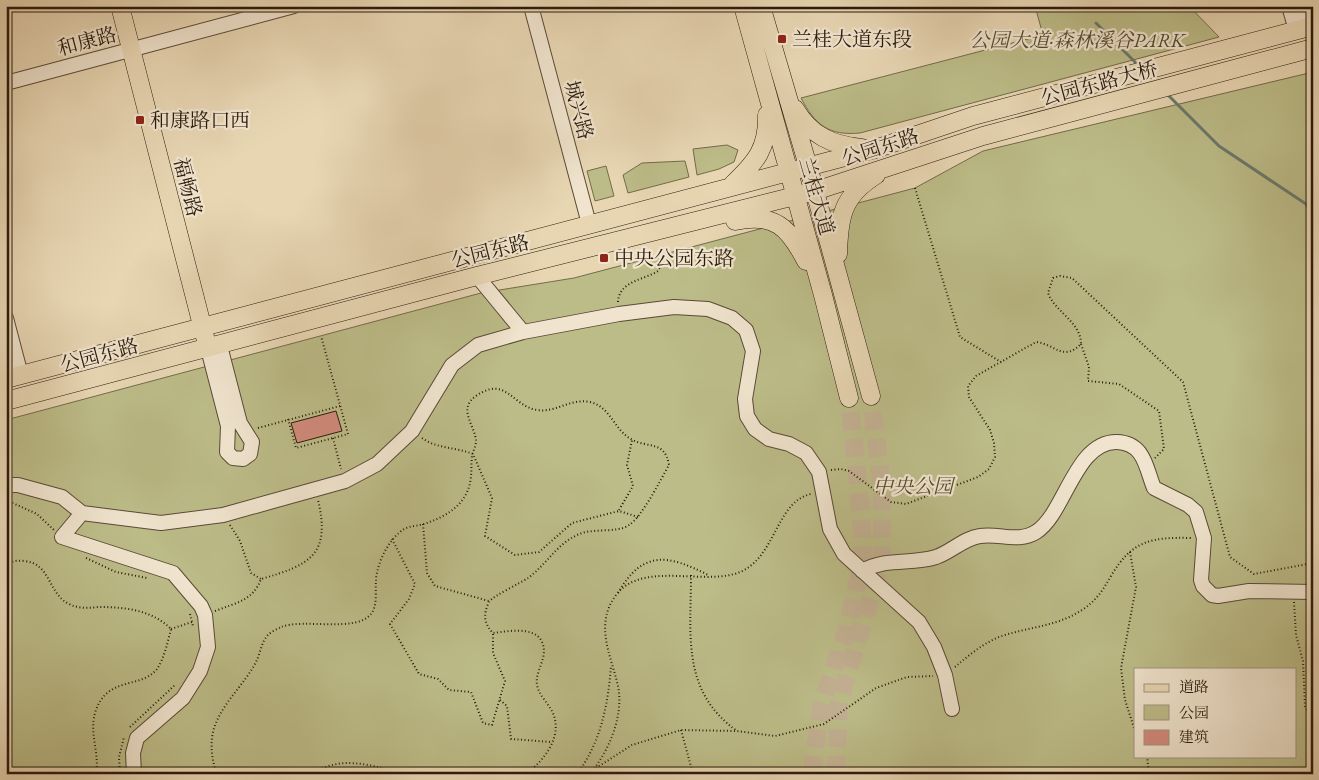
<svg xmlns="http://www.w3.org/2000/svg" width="1319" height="780" viewBox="0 0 1319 780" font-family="'EB Garamond','Noto Serif SC',serif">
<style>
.green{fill:#bcbc88;stroke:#736b4a;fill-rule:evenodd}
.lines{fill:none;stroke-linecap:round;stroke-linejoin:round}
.stream{stroke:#6b796d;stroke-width:3}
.building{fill:#d38b7d;stroke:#2a1a0c}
.major-tunnel{stroke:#c2b092;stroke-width:18;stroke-dasharray:18 9;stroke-linecap:butt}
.minor-casing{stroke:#5a4936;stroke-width:16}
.major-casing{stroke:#2a1a0c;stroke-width:19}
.path{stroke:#2a1a0c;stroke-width:2;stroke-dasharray:1 2.5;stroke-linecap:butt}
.minor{stroke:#f0e4ce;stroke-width:14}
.major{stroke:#e8d6b3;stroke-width:18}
.poi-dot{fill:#8f2418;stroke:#f0e4ce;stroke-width:2}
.labels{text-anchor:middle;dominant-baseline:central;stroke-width:4.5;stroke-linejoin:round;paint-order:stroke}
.poi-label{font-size:20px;fill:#2a1a0c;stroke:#f0e4ce;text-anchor:start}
.park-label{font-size:20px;font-style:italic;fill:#564b31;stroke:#f0e4ce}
.street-label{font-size:20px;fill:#2a1a0c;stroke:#f0e4ce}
</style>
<rect width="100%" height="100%" fill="#e8d6b3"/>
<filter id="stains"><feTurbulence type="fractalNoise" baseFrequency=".004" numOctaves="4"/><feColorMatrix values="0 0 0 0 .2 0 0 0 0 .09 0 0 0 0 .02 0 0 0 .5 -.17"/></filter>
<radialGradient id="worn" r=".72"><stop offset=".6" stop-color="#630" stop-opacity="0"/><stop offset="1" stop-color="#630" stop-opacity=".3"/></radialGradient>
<path class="green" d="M1035 6H1189L1219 37 860 133C829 136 815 125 801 98L1043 35Z
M1313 72V774H6V420L481 293 574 278 915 188 983 151ZM1135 669H1295V756H1135Z
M727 145 738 150 734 162 719 169 697 175 693 149Z
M685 161 689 177 628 193 623 175 642 163Z
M606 166 614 196 595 201 587 171Z"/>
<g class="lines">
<path class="stream" d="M1096 23 1138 65
M1166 93 1219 146 1306 204 1313 216"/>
</g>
<path class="building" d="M336 411 342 431 297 443 291 423Z"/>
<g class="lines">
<path class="major-tunnel" d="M814 774 813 762 822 703 847 629 863 558 861 512 849 398
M836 774 839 703 882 560V489L871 396"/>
<g class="minor-casing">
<path id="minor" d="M531 6 589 224
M1289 6 1296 30
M1300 6 1306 27
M6 83 294 6
M477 276 523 332
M6 318 21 375
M208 349 228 426 227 452 233 458 243 459 250 454 252 442 240 423 220 346
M6 485H18L62 497 82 513 161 523 223 515 345 481 377 464 412 431 452 365 478 345 523 332 619 314 674 307 708 309 732 318 746 330 753 351 745 399 747 416 755 429 769 439 789 444 806 453 819 472 830 529 844 554 919 622 934 647 945 675 952 709
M82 513 62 537 173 573 201 606 205 615 208 647 200 671 183 698 137 738 133 753 134 774
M862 571C888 557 910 565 936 557 951 552 964 538 980 536 999 533 1019 543 1036 532 1065 514 1075 441 1117 442 1145 443 1146 469 1154 488L1188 505 1196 512 1204 538 1201 580 1203 586 1212 595 1218 596 1249 591 1313 592"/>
</g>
<g class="major-casing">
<path id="major" d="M120 6 205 337
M743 6 823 295 849 398
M761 6 808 166 871 396
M795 109C811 136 832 145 862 148
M733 184C756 162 768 148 767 115
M735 221C775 212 789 228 806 261
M838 254C839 217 842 196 876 175
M6 379 875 149 973 116 1313 26
M6 401 477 276 815 191 983 136 1313 48"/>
</g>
<path class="path" d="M915 188 960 337 1001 362
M618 302C619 281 644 280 658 271L660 267 657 256
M1081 344 1089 367 1088 381 1119 384 1159 411 1164 449 1155 458
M288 419 296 448 348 434 321 336
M258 428 340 406
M333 438 341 469
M422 438C437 449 456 447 473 454L492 498 485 536 515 555 539 552 572 523 619 511 638 517
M831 470 841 469 849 471 891 502 906 504 978 477 989 469 995 457 994 443 990 430 969 397 968 386 976 376 1036 342C1055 344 1063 362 1081 344 1081 322 1055 312 1048 293L1053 278 1060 276 1072 278 1183 382 1230 557 1254 574 1313 563
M6 500 37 514 54 530
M619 510 633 486 627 465 632 440
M423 524 427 573 435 586 489 601
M230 525 240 541 251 573 261 579
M392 539 415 584 409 599 390 624 419 674 438 679 449 690 471 692 483 723 492 725 505 681 493 653V634
M1130 552 1136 587 1121 668 1125 700 1135 731
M86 558 116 572 147 578
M6 565C12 561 17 560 24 561 51 563 48 594 69 604 79 609 89 608 99 607 125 607 152 610 171 629
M691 575C691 635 681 691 737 731
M618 593C643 549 669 555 708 575
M1294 602 1296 635 1303 661 1305 706 1313 722
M215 611C235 603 253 601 261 579 310 565 331 555 318 500
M190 614 193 626
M171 629 192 622
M955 667C968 656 982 644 999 637 1027 627 1056 627 1082 610 1096 601 1103 590 1111 576 1132 540 1152 537 1191 538
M500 700 507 706 511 739 551 742
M130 727 176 684
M681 730 693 774
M1147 756 1149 774
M593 770 632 745 681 730 737 731 775 736 824 724 876 688 907 677 933 676
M96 774C100 752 88 732 96 710 108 676 141 689 157 669 164 659 168 641 171 629
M120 774 119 757 124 737
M217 774C212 762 210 745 213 732 220 704 245 685 257 660 260 653 262 641 268 635 271 632 277 629 281 627 303 618 356 633 371 614 378 605 375 591 376 580 377 564 387 543 399 533 407 525 414 527 424 524 445 517 465 506 470 483 472 474 471 465 472 456 473 451 476 446 476 441 475 425 457 409 476 396 506 375 512 406 537 410 556 413 570 398 590 402 611 407 614 430 631 439 648 449 665 440 669 465 661 479 642 517 629 525 616 534 593 527 577 535 556 545 546 565 528 578 519 584 494 595 489 602 483 614 484 624 493 633 510 631 543 624 544 651 544 662 535 674 537 685 539 695 547 702 552 711 564 735 545 760 526 774
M313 774C341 754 374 766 403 774
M577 774C601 742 608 705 611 666
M590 774C609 751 624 716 618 686 611 655 594 625 616 595 644 558 712 590 746 569 776 551 778 501 811 494"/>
<use href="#minor" class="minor"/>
<use href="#major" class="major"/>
</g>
<g class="poi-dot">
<rect x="777" y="34" width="10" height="10" rx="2.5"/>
<rect x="135" y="115" width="10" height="10" rx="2.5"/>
<rect x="599" y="253" width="10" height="10" rx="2.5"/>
</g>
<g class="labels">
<g class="poi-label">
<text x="792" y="39">兰桂大道东段</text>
<text x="150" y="120">和康路口西</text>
<text x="614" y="258">中央公园东路</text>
</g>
<g class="park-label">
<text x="1077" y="40">公园大道·森林溪谷PARK</text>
<text x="913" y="486">中央公园</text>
</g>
<g class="street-label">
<text transform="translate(87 41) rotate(-15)">和康路</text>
<text transform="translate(1099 83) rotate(-15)">公园东路大桥</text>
<text transform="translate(579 110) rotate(75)">城兴路</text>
<text transform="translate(880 147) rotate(-18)">公园东路</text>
<text transform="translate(188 187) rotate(76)">福畅路</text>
<text transform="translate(817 196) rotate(74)">兰桂大道</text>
<text transform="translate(490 251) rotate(-14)">公园东路</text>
<text transform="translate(99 355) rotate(-15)">公园东路</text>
</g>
</g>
<rect width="1319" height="780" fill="none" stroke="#e8d6b3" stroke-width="25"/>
<rect x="8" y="8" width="1304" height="765" fill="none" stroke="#2a1a0c" stroke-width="2.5"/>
<rect x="12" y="12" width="1294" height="755" fill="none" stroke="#2a1a0c"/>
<rect x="1134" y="668" width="162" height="90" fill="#f0e4ce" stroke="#a19380"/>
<rect x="1144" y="684" width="25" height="8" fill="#e8d6b3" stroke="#a19380"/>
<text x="1179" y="692" font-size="15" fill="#2a1a0c">道路</text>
<rect x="1144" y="705" width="25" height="15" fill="#bcbc88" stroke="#a19380"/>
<text x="1179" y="718" font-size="15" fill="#2a1a0c">公园</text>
<rect x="1144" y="730" width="25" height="15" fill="#d38b7d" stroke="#a19380"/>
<text x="1179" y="742" font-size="15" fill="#2a1a0c">建筑</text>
<rect width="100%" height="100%" filter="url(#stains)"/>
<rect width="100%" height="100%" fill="url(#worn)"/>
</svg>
